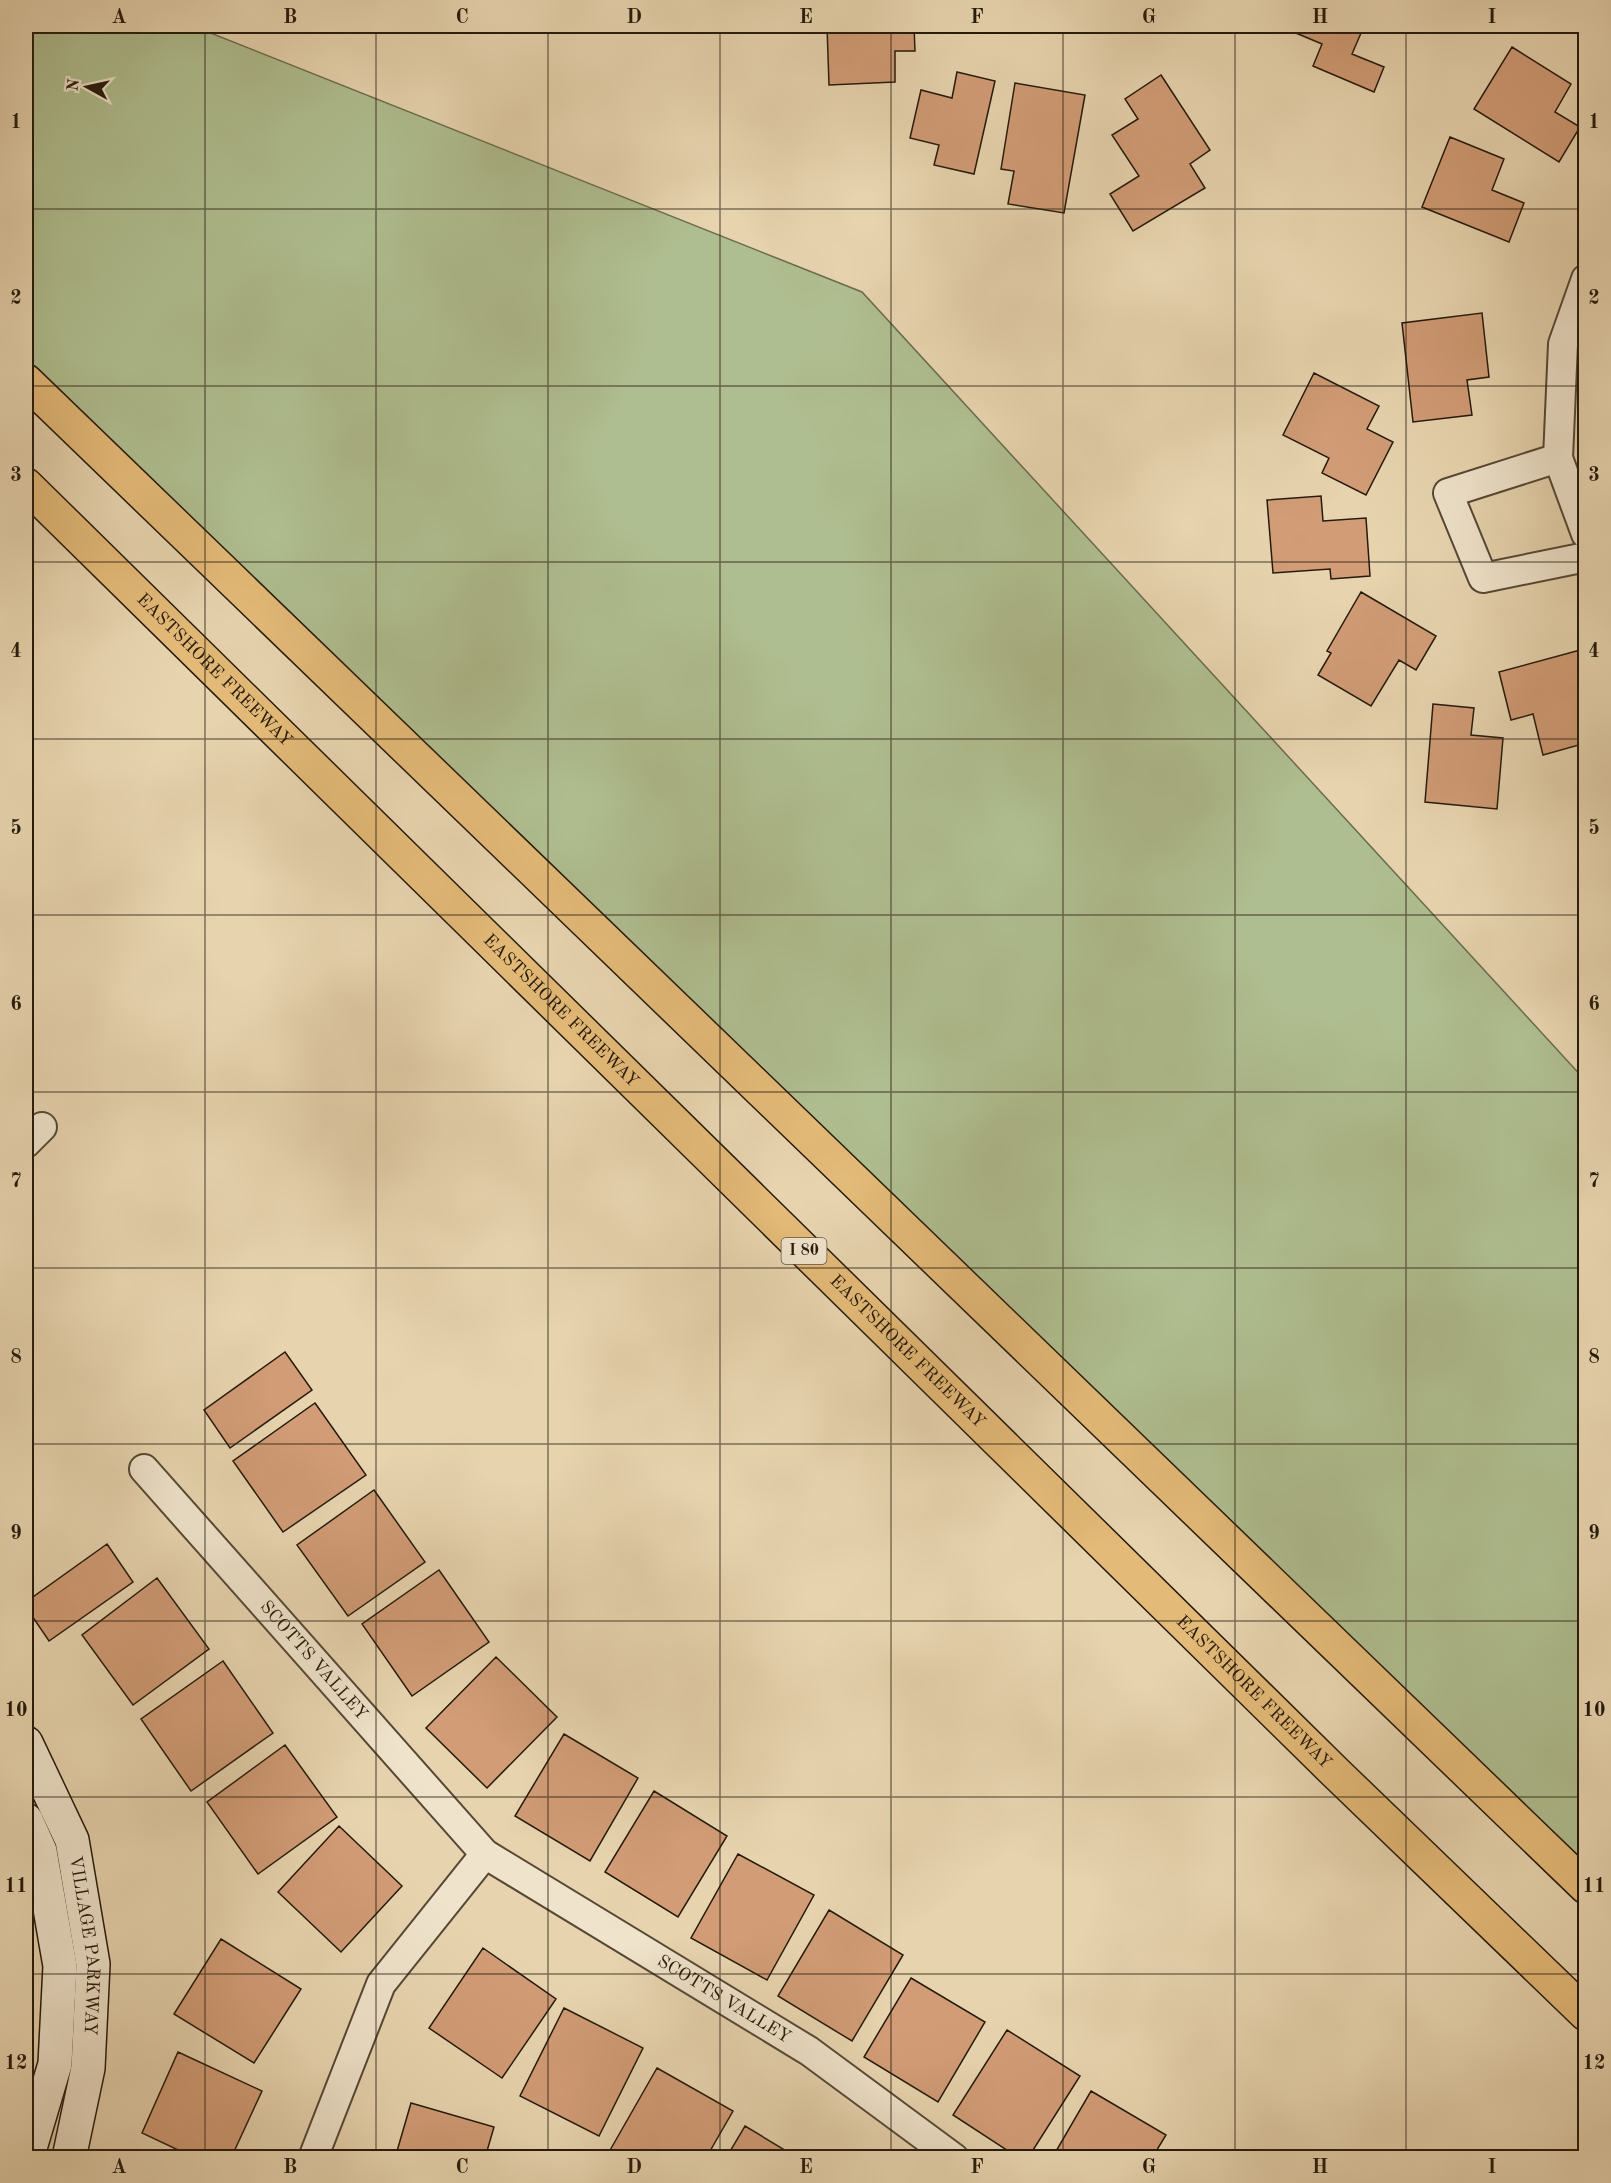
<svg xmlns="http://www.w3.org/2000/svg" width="1611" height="2183" viewBox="0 0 1611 2183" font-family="'Old Standard TT',serif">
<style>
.green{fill:#afbe90;stroke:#6a6c4e;stroke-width:1.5}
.building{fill:#d19c76;stroke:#251a0c;stroke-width:1.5}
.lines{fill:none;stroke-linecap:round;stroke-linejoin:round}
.street-casing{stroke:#564835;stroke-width:32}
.secondary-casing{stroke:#251a0c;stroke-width:36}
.highway-casing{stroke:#251a0c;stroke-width:36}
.street{stroke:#efe3cb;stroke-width:28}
.secondary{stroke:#efe3cb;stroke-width:33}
.highway{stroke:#e4ba78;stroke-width:33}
.grid{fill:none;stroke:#251a0c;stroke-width:1.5;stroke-opacity:0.55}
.labels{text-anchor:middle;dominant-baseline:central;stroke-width:6;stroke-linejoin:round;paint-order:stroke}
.shield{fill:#efe3cb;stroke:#625645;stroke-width:1.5}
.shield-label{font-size:16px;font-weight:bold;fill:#251a0c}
.street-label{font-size:18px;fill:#251a0c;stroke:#efe3cb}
.neatline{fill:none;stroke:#251a0c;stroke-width:2}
.grid-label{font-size:20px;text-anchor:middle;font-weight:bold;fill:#251a0c}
</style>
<rect width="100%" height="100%" fill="#e7d4af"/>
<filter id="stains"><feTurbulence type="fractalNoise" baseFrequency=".00333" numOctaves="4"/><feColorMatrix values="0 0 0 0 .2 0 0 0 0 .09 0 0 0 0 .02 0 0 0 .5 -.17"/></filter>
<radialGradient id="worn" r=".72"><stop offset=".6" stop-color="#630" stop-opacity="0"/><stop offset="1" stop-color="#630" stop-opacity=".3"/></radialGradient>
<path class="green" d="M26 26H193L862 292 1585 1080V1887L26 381Z"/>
<path class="building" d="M827 26H914L915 51H895V82L829 85Z
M1285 26H1364L1352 54 1384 67 1374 92 1313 66 1322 44 1284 28Z
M1512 47 1571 84 1555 112 1580 127 1559 162 1474 109Z
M957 72 995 81 974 174 934 165 939 145 910 138 921 90 952 98Z
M1161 75 1210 150 1190 164 1205 188 1133 231 1110 194 1139 176 1112 135 1138 119 1125 99Z
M1015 83 1085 95 1064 213 1008 204 1014 171 1001 169Z
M1450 137 1504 159 1492 190 1524 203 1509 242 1422 207Z
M1482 313 1489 377 1467 380 1472 415 1413 422 1402 323Z
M1314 373 1379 406 1367 429 1393 442 1366 495 1322 473 1329 458 1283 435Z
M1321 496 1323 521 1366 518 1370 576 1331 579 1330 569 1273 573 1267 500Z
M1361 592 1436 636 1416 670 1399 660 1371 706 1318 675 1331 653 1327 651Z
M1584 649 1586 656V743L1543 755 1533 714 1511 720 1499 672Z
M1433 704 1474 708 1471 735 1503 738 1497 809 1425 802Z
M285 1352 312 1390 230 1448 204 1410Z
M315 1403 366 1475 283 1532 233 1461Z
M374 1490 425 1562 348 1616 297 1545Z
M107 1544 133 1582 49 1641 26 1607V1602Z
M439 1570 489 1642 412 1696 362 1624Z
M157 1578 209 1649 133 1705 82 1635Z
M496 1657 557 1717 487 1788 426 1728Z
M223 1661 273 1733 191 1791 141 1719Z
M564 1734 638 1778 590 1861 515 1816Z
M285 1745 337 1817 258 1874 207 1802Z
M654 1791 727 1836 678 1917 605 1872Z
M339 1826 402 1886 341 1952 278 1892Z
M738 1854 814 1895 767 1980 691 1938Z
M829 1910 903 1955 852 2041 778 1996Z
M221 1939 301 1989 254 2063 174 2014Z
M483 1948 556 1999 502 2078 429 2028Z
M911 1978 985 2022 938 2102 864 2057Z
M564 2008 643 2048 599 2136 520 2096Z
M1007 2030 1080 2076 1028 2158H1019L953 2115Z
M178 2052 262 2091 231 2158H195L142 2133Z
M657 2068 733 2111 706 2158H617L609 2152Z
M1091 2091 1166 2135 1152 2158H1052Z
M411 2103 494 2127 485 2158H395Z
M745 2126 798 2158H726Z"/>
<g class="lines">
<g class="street-casing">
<g id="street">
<path d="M1586 279 1563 344 1558 458 1586 534"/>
<path d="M1558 458 1448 493 1483 578 1586 557"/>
<path d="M26 1143 42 1127"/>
<path id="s1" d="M144 1469 485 1854 809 2051 954 2158"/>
<path d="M313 2158 381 1984 485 1854"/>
</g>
</g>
<g class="secondary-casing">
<g id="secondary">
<path id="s2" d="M26 1743 72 1840 93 1964 88 2068 69 2158"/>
<path d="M26 1820 40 1851 60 1966 55 2064 27 2158"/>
</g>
</g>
<g class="highway-casing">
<g id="highway">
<path d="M26 381 1586 1887"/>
<path id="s3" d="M26 485 1336 1773 1586 2014"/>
</g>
</g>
<use href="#street" class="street"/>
<use href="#secondary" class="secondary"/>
<use href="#highway" class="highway"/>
</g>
<path class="grid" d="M205 26V2158M376 26V2158M548 26V2158M720 26V2158M891 26V2158M1063 26V2158M1235 26V2158M1406 26V2158M26 209H1586M26 386H1586M26 562H1586M26 739H1586M26 915H1586M26 1092H1586M26 1268H1586M26 1444H1586M26 1621H1586M26 1797H1586M26 1974H1586"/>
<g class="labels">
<rect class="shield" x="781.5" y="1238" width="45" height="26" rx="4.5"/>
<g class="shield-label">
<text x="804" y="1251">I 80</text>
</g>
<g class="street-label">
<text stroke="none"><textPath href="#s3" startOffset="264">EASTSHORE FREEWAY</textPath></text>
<text stroke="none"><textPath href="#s3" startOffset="750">EASTSHORE FREEWAY</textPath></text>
<text stroke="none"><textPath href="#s3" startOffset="1236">EASTSHORE FREEWAY</textPath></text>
<text stroke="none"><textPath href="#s1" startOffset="256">SCOTTS VALLEY</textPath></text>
<text stroke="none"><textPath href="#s3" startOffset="1722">EASTSHORE FREEWAY</textPath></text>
<text stroke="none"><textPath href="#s2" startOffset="214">VILLAGE PARKWAY</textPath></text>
<text stroke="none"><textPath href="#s1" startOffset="794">SCOTTS VALLEY</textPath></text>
</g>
</g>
<rect width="1611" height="2183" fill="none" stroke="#e7d4af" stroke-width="66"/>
<g transform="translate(87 87) rotate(278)" stroke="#efe3cb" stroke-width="4.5" paint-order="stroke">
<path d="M0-4.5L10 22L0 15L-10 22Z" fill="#251a0c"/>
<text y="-9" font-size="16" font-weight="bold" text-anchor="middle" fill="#251a0c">N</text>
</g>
<rect x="33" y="33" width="1545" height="2117" class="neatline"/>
<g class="grid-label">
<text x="119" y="23">A</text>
<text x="290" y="23">B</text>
<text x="462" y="23">C</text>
<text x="634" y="23">D</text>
<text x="806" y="23">E</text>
<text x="977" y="23">F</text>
<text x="1149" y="23">G</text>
<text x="1320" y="23">H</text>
<text x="1492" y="23">I</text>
<text x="16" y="128">1</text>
<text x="1594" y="128">1</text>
<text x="16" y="304">2</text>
<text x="1594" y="304">2</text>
<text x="16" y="481">3</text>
<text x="1594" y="481">3</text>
<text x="16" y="657">4</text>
<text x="1594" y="657">4</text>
<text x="16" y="834">5</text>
<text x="1594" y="834">5</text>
<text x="16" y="1010">6</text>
<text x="1594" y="1010">6</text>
<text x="16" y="1187">7</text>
<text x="1594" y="1187">7</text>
<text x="16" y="1363">8</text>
<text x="1594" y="1363">8</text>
<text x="16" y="1539">9</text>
<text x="1594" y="1539">9</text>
<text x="16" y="1716">10</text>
<text x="1594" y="1716">10</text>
<text x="16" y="1892">11</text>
<text x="1594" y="1892">11</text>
<text x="16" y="2069">12</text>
<text x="1594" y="2069">12</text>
<text x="119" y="2173">A</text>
<text x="290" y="2173">B</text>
<text x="462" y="2173">C</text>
<text x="634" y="2173">D</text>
<text x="806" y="2173">E</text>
<text x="977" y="2173">F</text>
<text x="1149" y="2173">G</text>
<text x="1320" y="2173">H</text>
<text x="1492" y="2173">I</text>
</g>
<rect width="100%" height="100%" filter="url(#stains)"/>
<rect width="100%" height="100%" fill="url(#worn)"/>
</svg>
